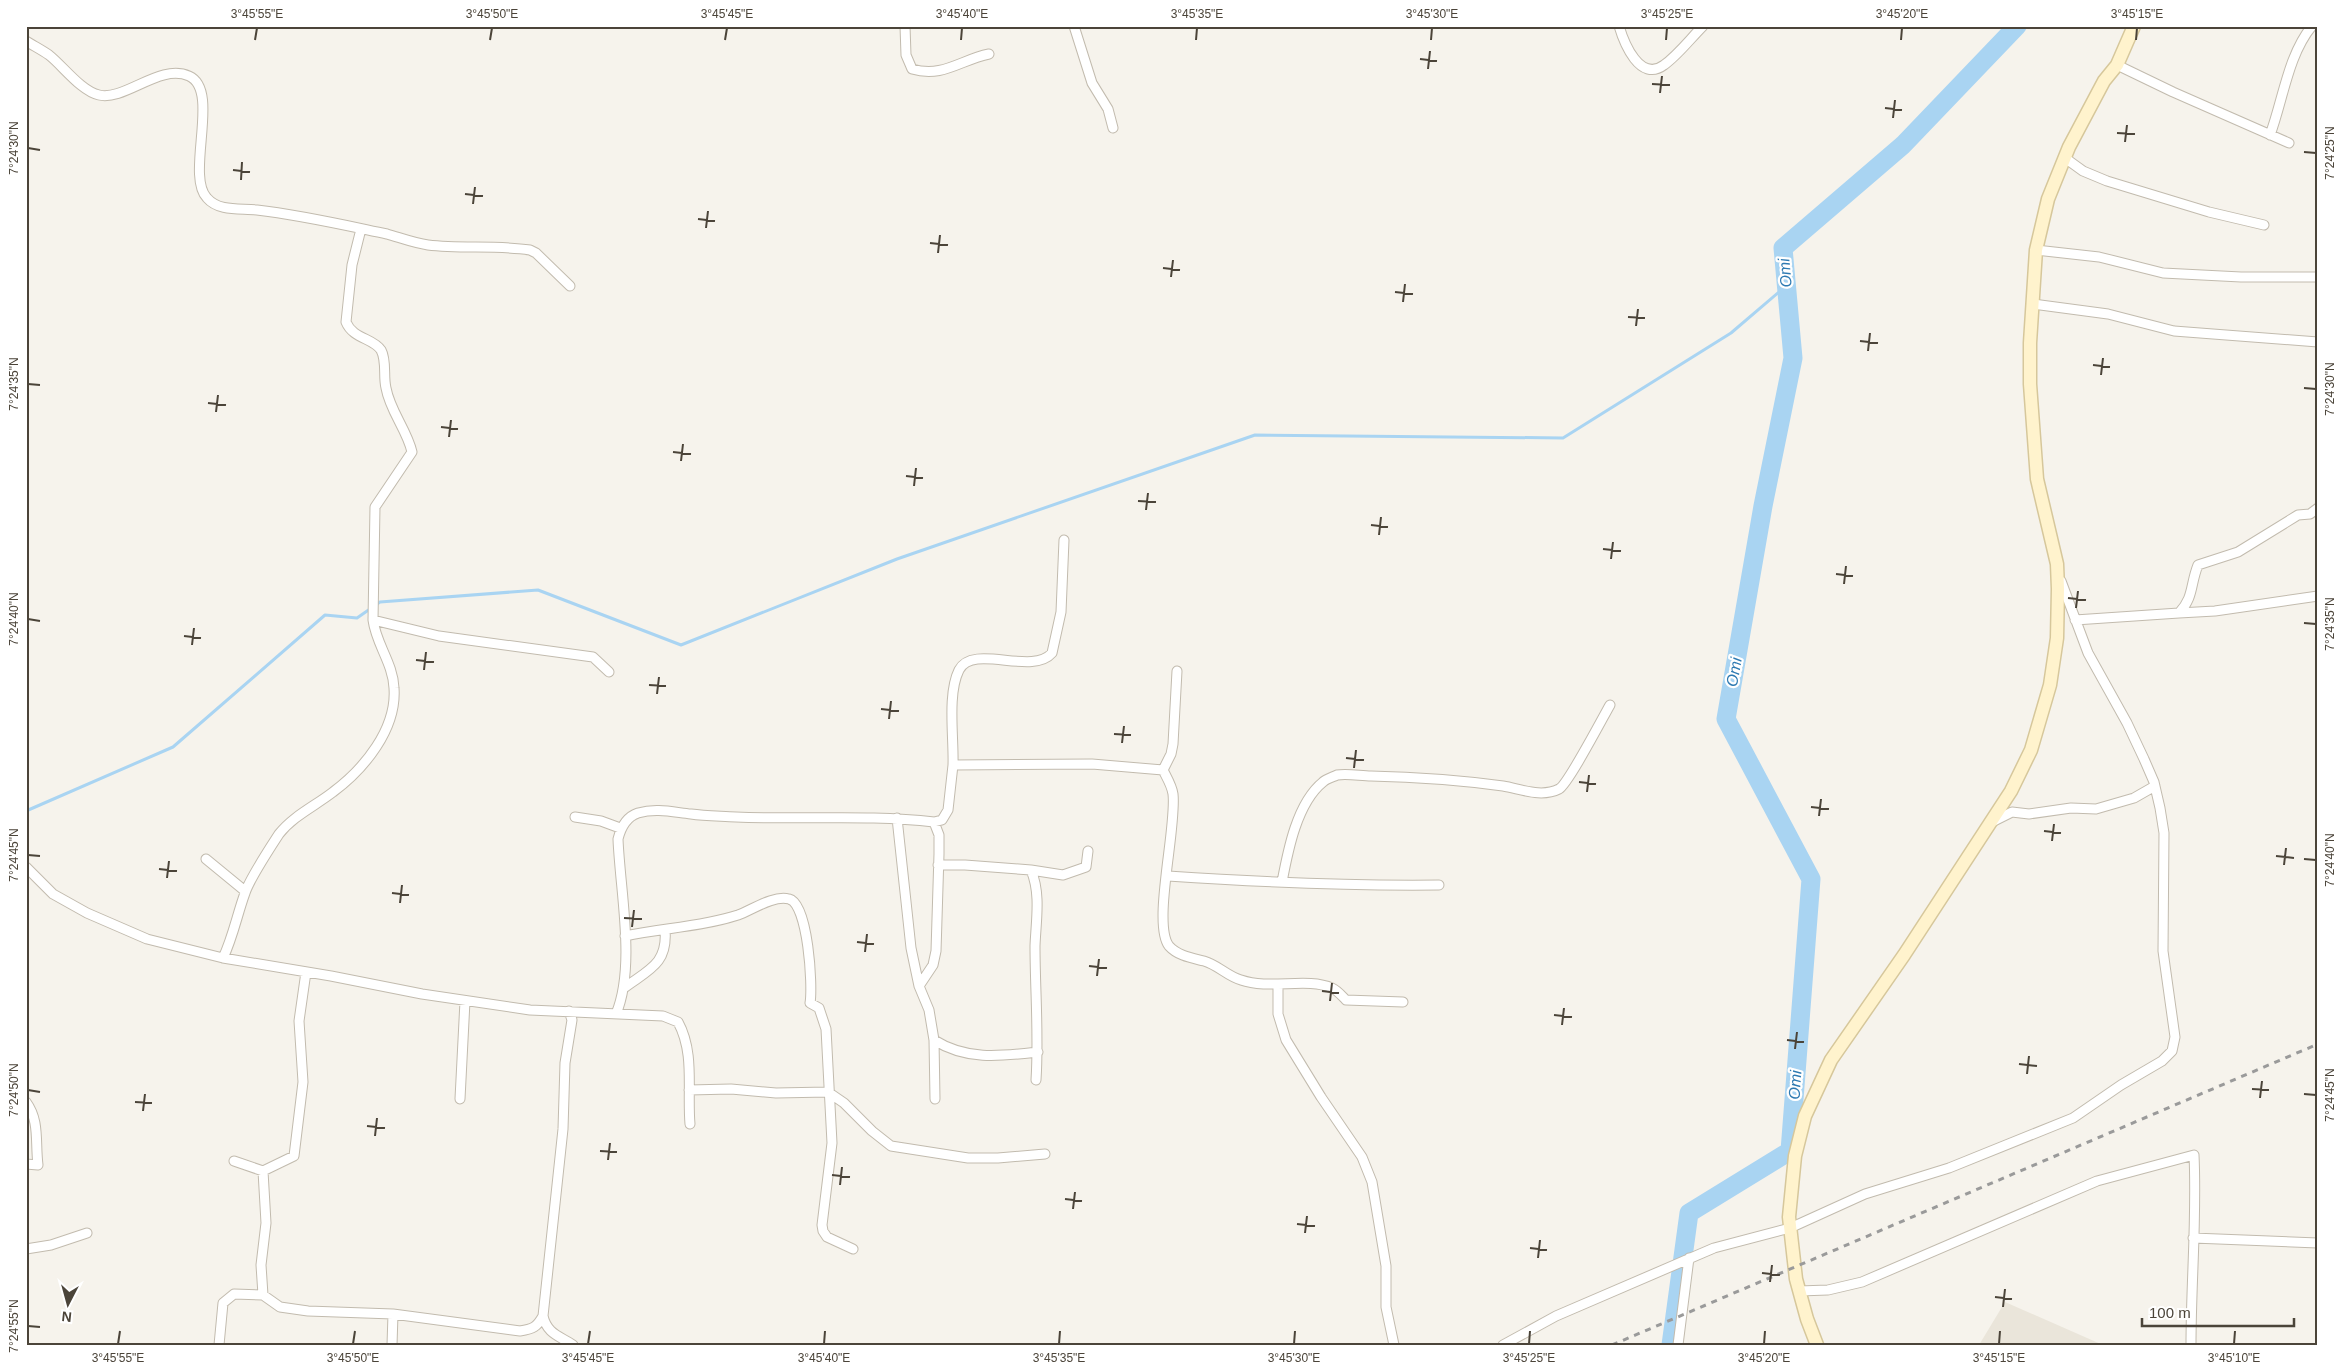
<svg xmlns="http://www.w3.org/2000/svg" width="2344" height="1371" viewBox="0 0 2344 1371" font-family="Arial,sans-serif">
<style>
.residential{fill:#eae5da}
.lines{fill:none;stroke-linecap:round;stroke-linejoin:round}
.stream{stroke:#a9d4f2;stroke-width:3}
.river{stroke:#a9d4f2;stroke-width:19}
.street-casing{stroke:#c2bbae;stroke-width:11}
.secondary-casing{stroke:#d6c79b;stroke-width:15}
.street{stroke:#fff;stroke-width:9}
.secondary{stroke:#fff3cd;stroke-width:12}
.rail{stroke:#9a9a9a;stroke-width:3;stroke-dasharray:6 6;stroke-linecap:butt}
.ticks{fill:none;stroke:#4b4439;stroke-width:2}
.labels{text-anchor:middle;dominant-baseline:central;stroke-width:4.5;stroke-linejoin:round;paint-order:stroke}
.water-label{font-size:16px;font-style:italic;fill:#2e7ab2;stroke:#fff}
.neatline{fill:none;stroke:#4b4439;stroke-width:2}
.ticks-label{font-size:12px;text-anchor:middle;fill:#4b4439}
</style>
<rect width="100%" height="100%" fill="#f6f3ec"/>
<path class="residential" d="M2005 1302 2103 1345H1979Z"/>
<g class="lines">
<path class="stream" d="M26 811 173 747 325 615 357 618 380 602 538 590 681 645 897 559 1255 435 1563 438 1731 333 1786 286"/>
<path class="river" d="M1671 1345 1689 1213 1790 1151 1811 879 1726 719 1763 506 1793 358 1783 248 1903 145 2017 26"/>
<g class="street-casing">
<path id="street" d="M905 26 906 55 912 69C943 78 960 60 989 54
M1074 26 1092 83 1108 109 1113 128
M1619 26C1624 43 1640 83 1664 65 1678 55 1690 39 1703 26
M26 41C34 46 42 50 49 55 63 66 81 91 99 95 125 101 160 63 189 76 221 90 185 175 207 198 219 212 241 208 257 210 301 215 344 225 387 234 401 238 414 243 428 245 461 249 496 245 530 250L536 253 570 286
M2117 65 2173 92 2289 143
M2270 135C2283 100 2288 55 2312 26
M2065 158 2083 171 2107 181 2209 212 2264 225
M2036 250 2099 257 2163 273 2241 277H2318
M2033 304 2108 314 2174 331 2318 342
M2179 613 2215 611 2318 596
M373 620 439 636 593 657 609 672
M2075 620 2179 613C2194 597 2190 585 2198 565L2238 552 2298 515 2310 514 2318 508
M953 765C954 738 947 694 959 670 973 643 1032 676 1052 653L1061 612 1064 540
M1163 770 1171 754 1173 744 1177 671
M575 817 601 821 620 828
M897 818 911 948 919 986 929 1010 934 1040C967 1061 1002 1056 1038 1052
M1992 822 2012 812 2029 814 2071 808 2096 809 2134 798 2155 786
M206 859 245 891
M938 865H965L1031 870C1041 894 1036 920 1035 946 1035 990 1039 1035 1036 1080
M26 867 53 894 87 913 147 939 223 958 331 976 422 994 530 1010 663 1016 678 1022C695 1053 687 1090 690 1124
M1031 870 1063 875 1086 867 1088 851
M1168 876C1258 882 1348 886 1439 885
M1282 882C1288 850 1297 803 1323 782 1326 779 1333 777 1337 775 1347 773 1361 776 1371 776 1415 777 1459 780 1503 786 1521 789 1541 798 1559 789 1568 784 1602 719 1610 705
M625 936C662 928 701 927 738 915 752 910 773 895 789 899 808 903 813 986 810 1003L819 1008 826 1029 832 1143 822 1225 823 1231 827 1237 853 1249
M223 958C233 937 237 915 245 893 250 878 270 848 279 834 293 816 315 806 333 792 364 769 397 729 394 688 393 663 376 644 373 620L375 507 412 452C407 430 390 411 386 388 383 376 387 361 381 350 373 338 353 339 346 322L352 265 361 229
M1278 985V1014L1286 1040 1321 1097 1362 1157 1372 1182 1386 1266V1307L1394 1345
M919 986 933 965 936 951 939 854V835L934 822
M624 988C648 970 668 964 665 930
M569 1011 572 1020 565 1063 563 1129 543 1316C547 1334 560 1336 573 1345
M616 1014C636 966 620 891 618 839 621 827 626 817 638 813 656 808 672 812 691 814 705 816 721 816 736 817 802 820 868 814 934 822L942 820 948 810 953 765 1092 764 1163 770C1167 778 1172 786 1173 794 1177 827 1152 924 1169 946 1178 956 1192 958 1204 961 1218 965 1227 976 1241 980 1270 990 1307 977 1332 988 1337 990 1342 996 1346 1000L1403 1002
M934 1040 935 1099
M689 1090 731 1089 776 1093 828 1092 844 1103 872 1131 891 1146 968 1158H998L1045 1154
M460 1099 465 1001
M26 1102C40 1121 35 1142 38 1165L26 1164
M234 1161 263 1171 294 1156 303 1082 299 1021 306 972
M263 1171 266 1223 261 1265 263 1295 280 1307 308 1311 393 1314 520 1331C533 1329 537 1327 543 1316
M2193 1238 2318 1243
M26 1249 51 1245 87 1233
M1799 1291 1828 1290 1862 1282 2097 1181 2194 1155C2197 1218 2191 1281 2191 1345
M219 1345 223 1303 234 1294 263 1295
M392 1345 393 1314
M1503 1345 1556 1316 1714 1248 1790 1228 1865 1194 1949 1168 2073 1118 2121 1085 2162 1061 2172 1051 2175 1037 2163 951 2164 833 2160 808 2154 782 2144 759 2127 723 2088 653 2061 581
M1678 1345 1689 1258"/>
</g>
<g class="secondary-casing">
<path id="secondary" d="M1817 1345 1807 1319 1796 1279 1789 1217 1795 1156 1805 1116 1831 1060 1904 955 2011 791 2031 750 2050 685 2057 638 2058 589 2057 564 2037 479 2030 384V343L2036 250 2048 199 2069 147 2104 81 2117 65 2134 26"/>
</g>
<use href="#street" class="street"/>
<use href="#secondary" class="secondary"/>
<path class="rail" d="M1612 1345 2318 1044"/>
</g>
<path class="ticks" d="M255 40 257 28M490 40 492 28M725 40 727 28M961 40 962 28M1196 40 1197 28M1431 40 1432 28M1666 40 1667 28M1901 40 1902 28M2136 40 2137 28M1420 59 1437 61M1428 69 1430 51M1652 84 1670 85M1660 93 1662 76M1885 108 1902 110M1893 118 1895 100M2117 133 2135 134M2125 142 2127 125M28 148 40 150M2304 152 2316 153M233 170 250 172M241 180 242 162M465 194 483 196M473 204 475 187M698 219 715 221M706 228 708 211M930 243 948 245M938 253 940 235M1163 268 1180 270M1171 277 1173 260M1395 292 1413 294M1403 302 1405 284M1628 317 1645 318M1636 326 1638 309M1860 341 1878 343M1868 351 1870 333M2093 365 2110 367M2101 375 2103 358M28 384 40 385M2304 388 2316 389M208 403 226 405M216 412 218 395M441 427 458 429M449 437 451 420M673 452 691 454M681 461 683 444M906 476 923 478M914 486 916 468M1138 501 1156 502M1146 510 1148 493M1371 525 1388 527M1379 535 1381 517M1603 549 1621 551M1611 559 1613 542M1836 574 1853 576M1844 584 1846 566M2068 598 2086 600M2076 608 2078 591M28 619 40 621M2304 623 2316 624M184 636 201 638M192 645 194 628M416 660 434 662M424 670 426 652M649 685 666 686M657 694 659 677M881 709 899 711M889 719 891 701M1114 734 1131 735M1122 743 1124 726M1346 758 1364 760M1354 768 1356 750M1579 782 1596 784M1587 792 1589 775M1811 807 1829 809M1819 816 1821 799M2044 831 2061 833M2052 841 2054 824M28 855 40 856M2276 856 2294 858M2304 859 2316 860M2284 865 2286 848M159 869 177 871M167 878 169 861M392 893 409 895M400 903 402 885M624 918 642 919M632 927 634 910M857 942 874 944M865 952 867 934M1089 966 1107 968M1097 976 1099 959M1322 991 1339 993M1330 1001 1332 983M1554 1015 1572 1017M1562 1025 1564 1008M1787 1040 1804 1042M1795 1049 1797 1032M2019 1064 2037 1066M2027 1074 2029 1056M2252 1089 2269 1090M28 1090 40 1092M2304 1094 2316 1095M2260 1098 2262 1081M135 1102 152 1103M143 1111 145 1094M367 1126 385 1128M375 1136 377 1118M600 1151 617 1152M608 1160 610 1143M832 1175 850 1177M840 1185 842 1167M1065 1199 1082 1201M1073 1209 1075 1192M1297 1224 1315 1226M1305 1233 1307 1216M1530 1248 1547 1250M1538 1258 1540 1240M1762 1273 1780 1275M1770 1282 1772 1265M1995 1297 2012 1299M2003 1307 2005 1289M28 1326 40 1327M118 1344 120 1331M353 1344 355 1331M588 1344 590 1331M824 1344 825 1331M1059 1344 1060 1331M1294 1344 1295 1331M1529 1344 1530 1331M1764 1344 1765 1331M1999 1344 2000 1331M2234 1344 2235 1331"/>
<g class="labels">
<g class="water-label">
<text transform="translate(1785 273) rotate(-95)">Omi</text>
<text transform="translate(1734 672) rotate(-80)">Omi</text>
<text transform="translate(1795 1085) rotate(-86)">Omi</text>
</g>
</g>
<rect width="2344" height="1371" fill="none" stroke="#ffffff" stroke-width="55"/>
<g transform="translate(68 1304) rotate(186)" stroke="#ffffff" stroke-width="4" paint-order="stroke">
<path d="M0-4L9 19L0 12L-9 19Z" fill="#4b4439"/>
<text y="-8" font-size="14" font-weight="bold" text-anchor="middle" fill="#4b4439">N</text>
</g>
<path d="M2142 1318v8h152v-8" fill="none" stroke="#4b4439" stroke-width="2.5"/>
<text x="2149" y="1318" font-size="15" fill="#4b4439" stroke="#ffffff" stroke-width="4" paint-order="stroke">100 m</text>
<rect x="28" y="28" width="2288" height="1316" class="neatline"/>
<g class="ticks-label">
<text x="257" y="18">3°45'55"E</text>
<text x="492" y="18">3°45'50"E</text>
<text x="727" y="18">3°45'45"E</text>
<text x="962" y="18">3°45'40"E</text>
<text x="1197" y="18">3°45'35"E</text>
<text x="1432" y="18">3°45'30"E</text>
<text x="1667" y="18">3°45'25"E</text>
<text x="1902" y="18">3°45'20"E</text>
<text x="2137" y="18">3°45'15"E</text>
<text transform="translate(14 148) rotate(-90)" y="4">7°24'30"N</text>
<text transform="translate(2330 153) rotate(-90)" y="4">7°24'25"N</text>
<text transform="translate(14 384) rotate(-90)" y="4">7°24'35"N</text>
<text transform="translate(2330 389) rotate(-90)" y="4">7°24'30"N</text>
<text transform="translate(14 619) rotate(-90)" y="4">7°24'40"N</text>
<text transform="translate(2330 624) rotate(-90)" y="4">7°24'35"N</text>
<text transform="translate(14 855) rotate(-90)" y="4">7°24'45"N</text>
<text transform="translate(2330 860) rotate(-90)" y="4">7°24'40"N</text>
<text transform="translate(14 1090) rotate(-90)" y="4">7°24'50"N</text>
<text transform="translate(2330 1095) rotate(-90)" y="4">7°24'45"N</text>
<text transform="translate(14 1326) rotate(-90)" y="4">7°24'55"N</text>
<text x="118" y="1362">3°45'55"E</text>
<text x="353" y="1362">3°45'50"E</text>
<text x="588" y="1362">3°45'45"E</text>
<text x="824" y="1362">3°45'40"E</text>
<text x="1059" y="1362">3°45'35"E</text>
<text x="1294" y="1362">3°45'30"E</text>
<text x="1529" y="1362">3°45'25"E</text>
<text x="1764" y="1362">3°45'20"E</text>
<text x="1999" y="1362">3°45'15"E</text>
<text x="2234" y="1362">3°45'10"E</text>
</g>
</svg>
